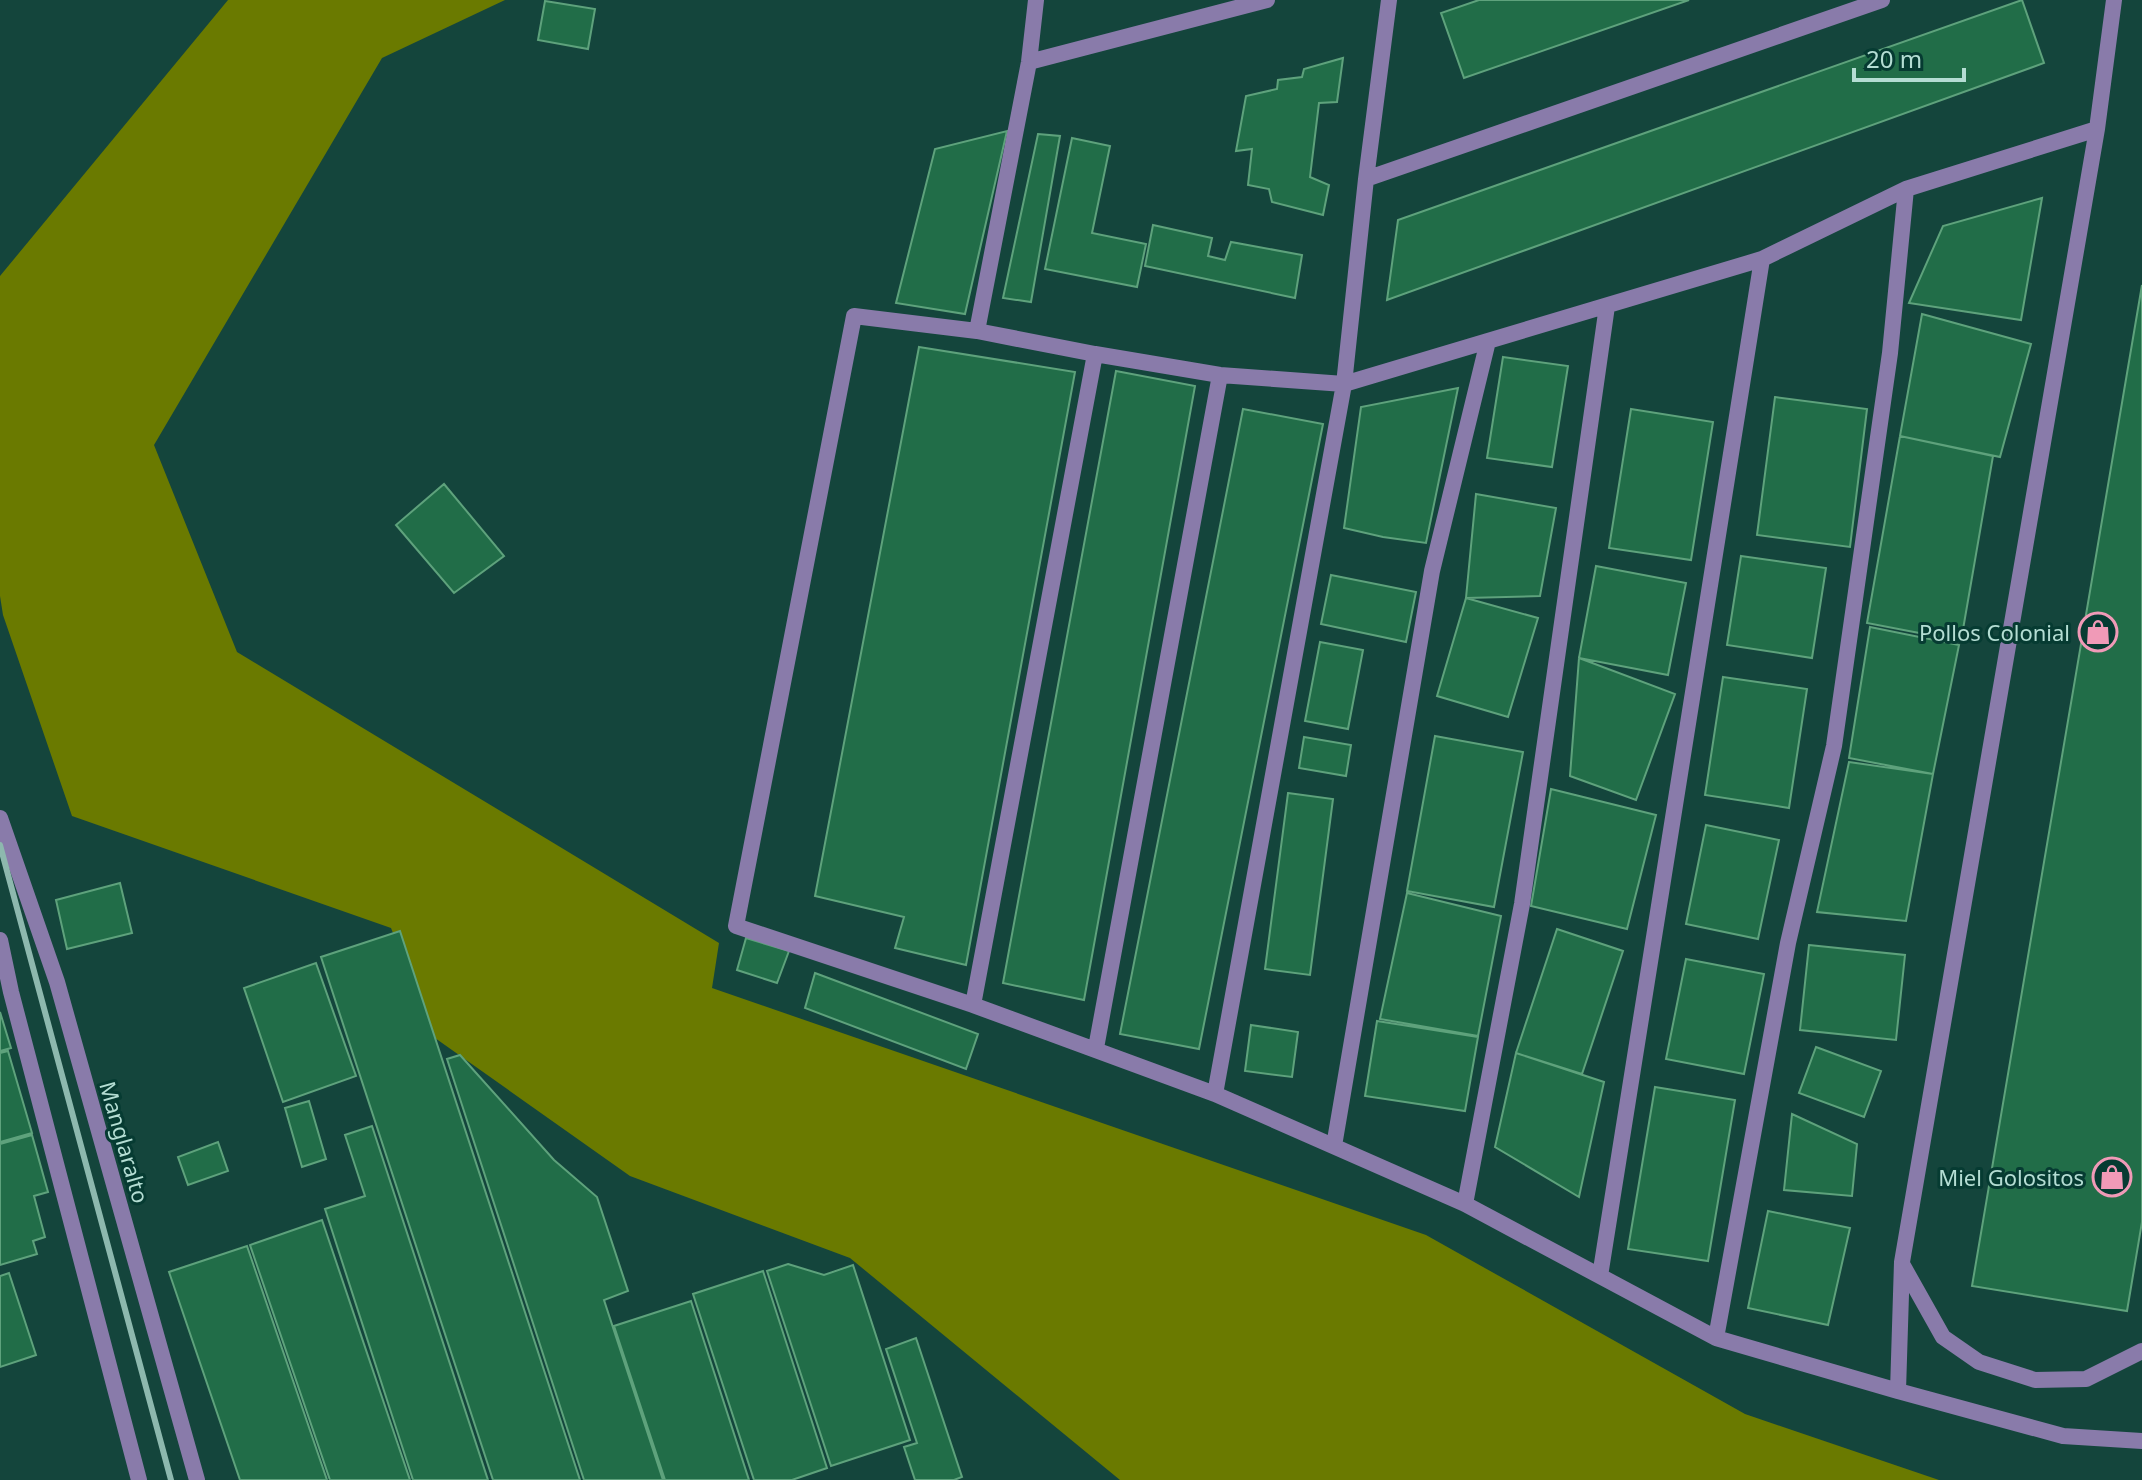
<svg xmlns="http://www.w3.org/2000/svg" width="2142" height="1480" viewBox="0 0 2142 1480" font-family="'Noto Sans',sans-serif">
<style>
.forest{fill:#6a7a00}
.building{fill:#216d48;stroke:#5ea27c;stroke-width:2}
.lines{fill:none;stroke-linecap:round;stroke-linejoin:round}
.lane{stroke:#897baa;stroke-width:16}
.street{stroke:#897baa;stroke-width:16}
.rail{stroke:#8db8ae;stroke-width:6}
.labels{text-anchor:middle;dominant-baseline:central;stroke-width:6;stroke-linejoin:round;paint-order:stroke}
.poi-label{font-size:22px;fill:#b4ddd3;stroke:#063b32;text-anchor:end}
.street-label{font-size:22px;fill:#b4ddd3;stroke:#063b32}
</style>
<rect width="100%" height="100%" fill="#14453c"/>
<path class="forest" d="M228 0H505L382 58 154 445 237 652 719 943 712 988 1426 1235 1745 1414 1939 1480H1120L850 1258 630 1176 435 1038 391 928 72 816 3 615 0 596V276Z"/>
<path class="building" d="M1479 0H1689L1464 78 1441 13Z
M2022 0 2044 63 1387 300 1398 220Z
M545 1 595 9 588 49 538 40Z
M1343 58 1337 102 1319 103 1310 177 1329 185 1323 215 1272 202 1269 189 1248 185 1252 149 1236 151 1246 96 1277 89 1278 80 1302 77 1304 69Z
M1007 131 965 314 896 303 935 149Z
M1038 134 1060 136 1031 302 1003 298Z
M1072 138 1110 146 1092 233 1146 244 1137 287 1045 269Z
M2042 198 2021 320 1909 303 1943 226Z
M1153 225 1212 238 1208 256 1225 260 1231 242 1302 255 1295 298 1145 266Z
M2142 285V1222L2127 1311 1972 1286Z
M1922 314 2031 344 2000 457 1900 436Z
M919 347 1075 372 966 965 895 948 904 917 815 896Z
M1503 357 1568 366 1552 467 1487 458Z
M1116 371 1195 386 1084 1000 1003 983Z
M1458 388 1426 543 1383 537 1344 528 1361 407Z
M1775 397 1867 409 1850 547 1757 535Z
M1243 409 1323 424 1199 1049 1120 1034Z
M1631 409 1713 422 1691 560 1609 548Z
M1900 436 1993 456 1961 641 1867 623Z
M444 484 504 556 454 593 396 525Z
M1476 494 1556 508 1540 596 1466 598Z
M1741 556 1826 568 1812 658 1727 645Z
M1596 566 1686 583 1668 675 1579 658Z
M1331 575 1416 592 1406 642 1321 624Z
M1466 598 1538 618 1508 717 1437 696Z
M1870 627 1959 645 1933 774 1849 758Z
M1320 642 1363 650 1348 729 1305 721Z
M1579 658 1675 694 1636 800 1570 776Z
M1723 677 1807 689 1789 808 1705 795Z
M1435 736 1523 752 1494 907 1407 891Z
M1304 737 1351 745 1346 776 1299 768Z
M1849 762 1933 774 1906 921 1817 912Z
M1551 789 1656 815 1627 929 1531 906Z
M1288 793 1333 799 1310 975 1265 969Z
M1706 825 1779 840 1758 939 1686 924Z
M120 883 132 933 67 949 56 900Z
M1407 893 1501 916 1478 1036 1380 1019Z
M1557 929 1623 951 1582 1074 1516 1053Z
M400 931 580 1480H493L321 957Z
M746 938 789 951 777 983 737 970Z
M1809 945 1905 955 1896 1040 1800 1030Z
M1686 959 1764 974 1744 1074 1666 1059Z
M316 963 356 1076 283 1102 244 988Z
M815 973 978 1034 966 1069 805 1008Z
M0 1012 11 1048 0 1051Z
M1377 1021 1478 1037 1465 1111 1365 1096Z
M1251 1025 1298 1032 1292 1077 1245 1071Z
M1816 1047 1881 1071 1864 1117 1799 1093Z
M8 1051 32 1133 0 1142V1053Z
M1516 1053 1604 1082 1579 1197 1495 1147Z
M460 1055 554 1160 597 1197 628 1291 604 1300 663 1480H584L447 1059Z
M1655 1087 1735 1100 1708 1261 1628 1249Z
M309 1101 326 1159 302 1167 285 1108Z
M1792 1114 1857 1144 1852 1196 1784 1190Z
M372 1126 488 1480H413L325 1209 365 1196 345 1135Z
M32 1135 48 1192 34 1196 45 1237 33 1241 37 1254 0 1265V1144Z
M218 1142 228 1171 188 1185 178 1157Z
M1768 1211 1850 1228 1828 1325 1748 1308Z
M322 1220 410 1480H330L250 1245Z
M247 1246 327 1480H240L169 1272Z
M788 1264 824 1275 853 1265 910 1440 831 1466 767 1271Z
M763 1271 827 1468 792 1480H754L693 1294Z
M9 1273 36 1355 0 1367V1276Z
M691 1301 749 1480H665L614 1326Z
M916 1338 962 1477 954 1480H915L904 1447 917 1443 886 1349Z"/>
<g class="lines">
<path class="lane" d="M1036 0 1029 62 977 331 1095 354
M2114 0 2097 129 1902 1262 1898 1391 2063 1436 2142 1441
M1029 62 1267 0
M1366 179 1882 0
M977 331 854 316 736 926 973 1005 1215 1094 1465 1204 1716 1338 1898 1391
M973 1005 1095 354 1220 375 1344 384 1762 259 1906 189 2097 129
M1096 1048 1220 375
M1215 1094 1344 384 1366 179 1389 0
M1334 1146 1432 571 1488 341
M1465 1204 1522 904 1607 306
M1902 1264 1943 1337 1979 1362 2035 1380 2086 1379 2142 1351
M1600 1276 1762 259
M1716 1338 1788 943 1834 746 1890 353 1906 189"/>
<path class="street" d="M0 818 57 982 197 1480
M0 940 11 992 139 1480"/>
<path class="rail" d="M0 845 171 1480"/>
</g>
<defs>
<g id="shop-ring" transform="scale(2)"><circle r="9.5" fill="#063b32" stroke="#f09ab7" stroke-width="1.5"/><path d="M-5-2.5h2.3a2.7 3.5 0 0 1 5.4 0H5L5.5 6h-11ZM-1.5-2.5h3a1.5 2.3 0 0 0-3 0Z" fill="#f09ab7"/></g>
</defs>
<g fill-rule="evenodd">
<use href="#shop-ring" x="2098" y="632"/>
<use href="#shop-ring" x="2112" y="1177"/>
</g>
<g class="labels">
<g class="poi-label">
<text x="2070" y="632">Pollos Colonial</text>
<text x="2084" y="1177">Miel Golositos</text>
</g>
<g class="street-label">
<text transform="translate(125 1142) rotate(74)">Manglaralto</text>
</g>
</g>
<path d="M1854 68v12h110v-12" fill="none" stroke="#b4ddd3" stroke-width="4"/>
<text x="1866" y="68" font-size="24" fill="#b4ddd3" stroke="#063b32" stroke-width="6" paint-order="stroke">20 m</text>
</svg>
